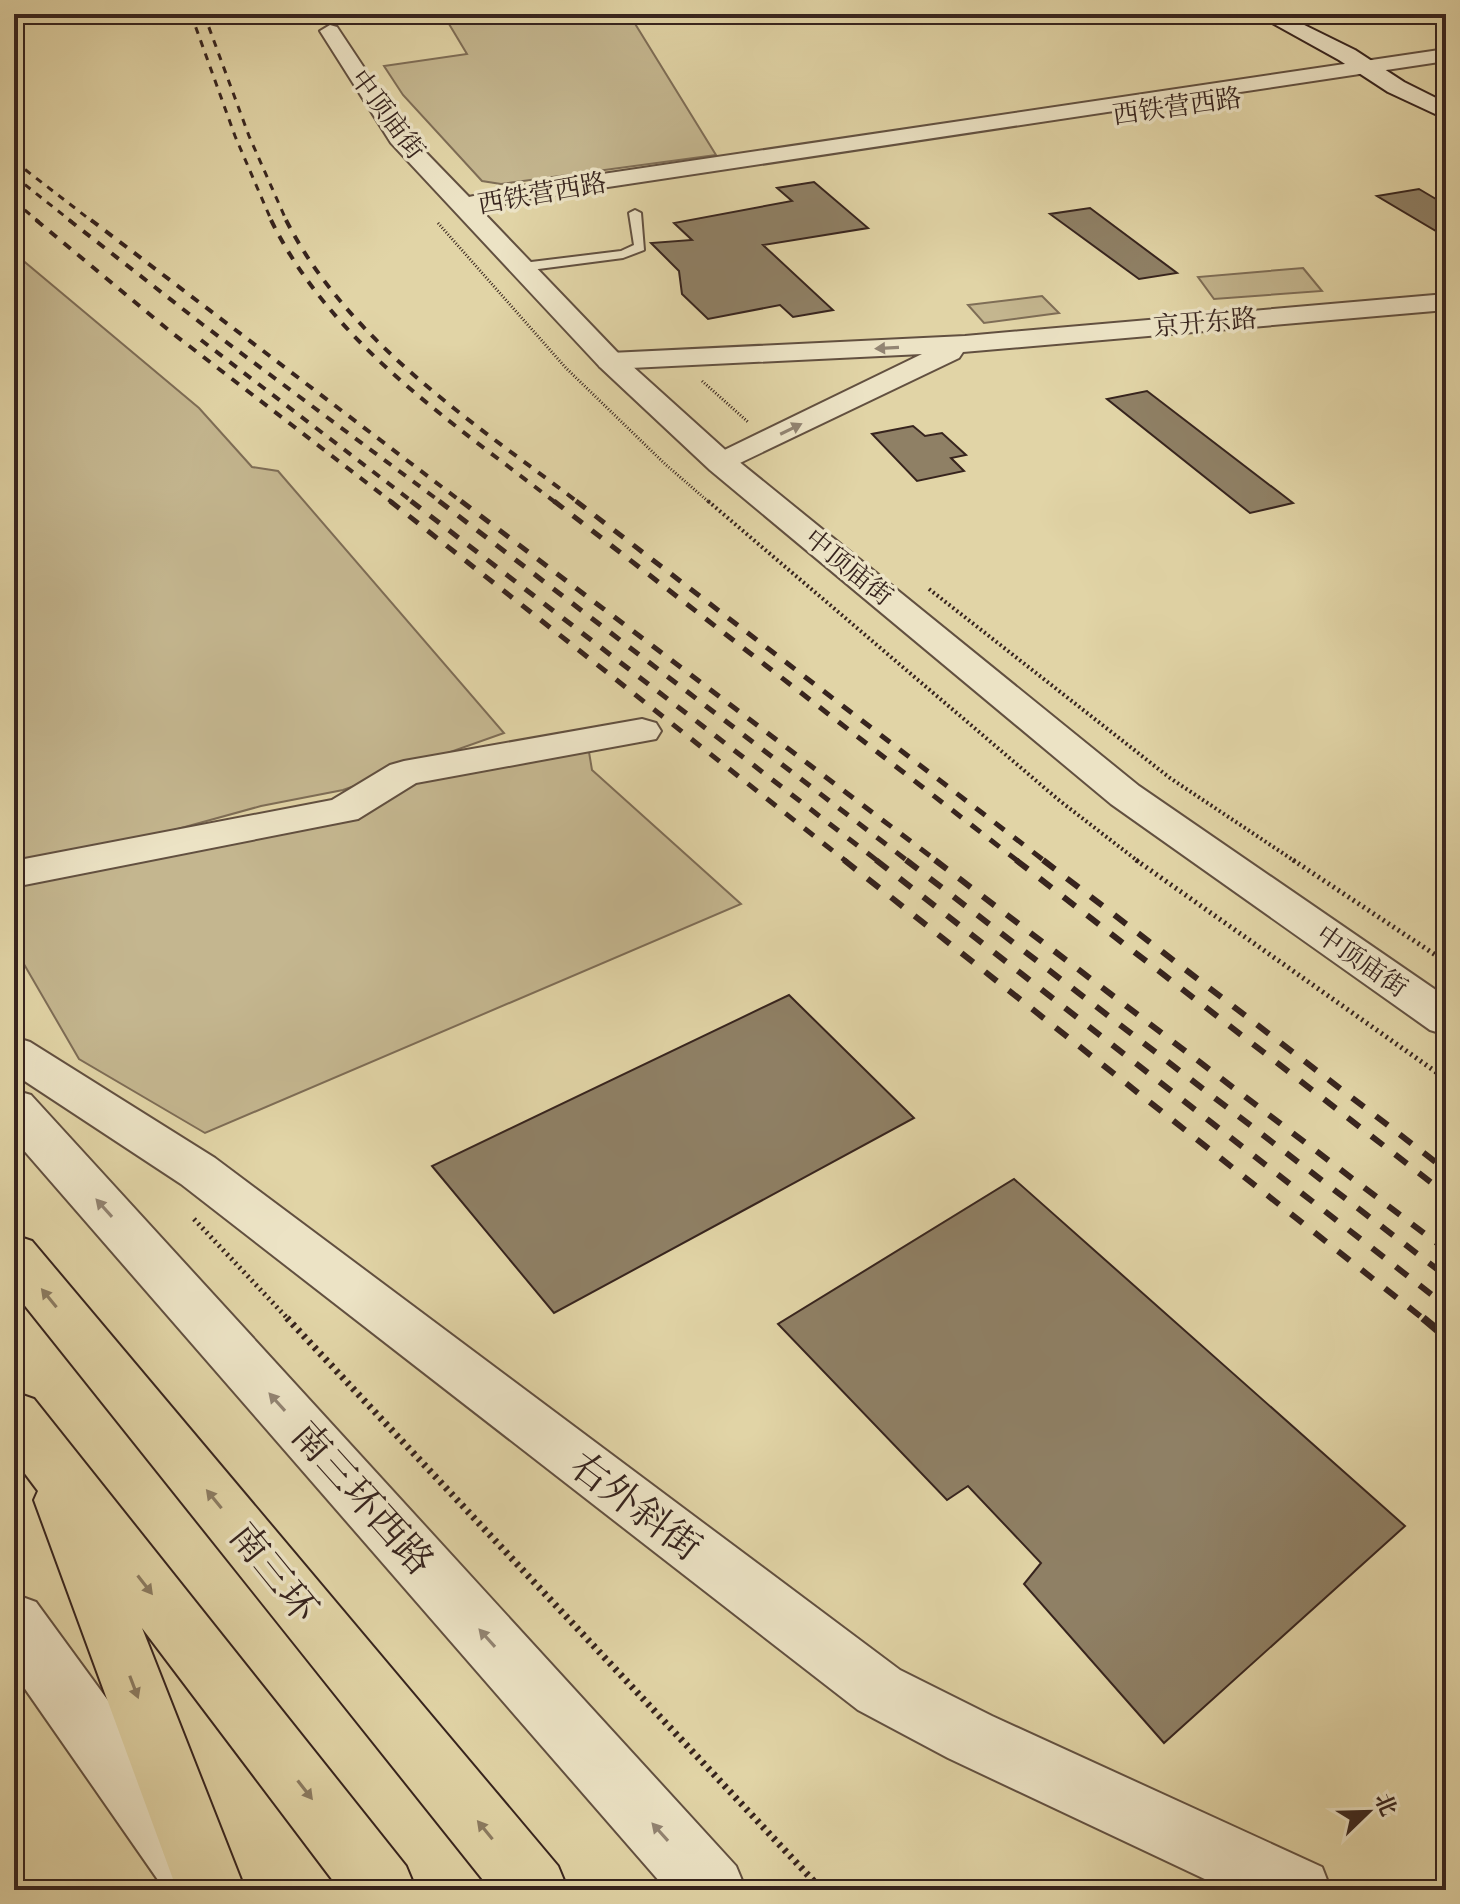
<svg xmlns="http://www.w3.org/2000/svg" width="1460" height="1904" viewBox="0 0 1460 1904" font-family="'IM FELL Great Primer','Noto Serif SC',serif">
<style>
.green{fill:#c4b68f;stroke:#7e6d56;stroke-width:2}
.building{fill:#8f8065;stroke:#37241e;stroke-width:2}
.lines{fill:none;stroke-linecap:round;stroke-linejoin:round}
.service-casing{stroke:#625040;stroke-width:4}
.minor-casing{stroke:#625040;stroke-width:4}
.tertiary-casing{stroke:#625040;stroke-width:4}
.secondary-casing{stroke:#37241e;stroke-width:4}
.trunk-casing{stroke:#37241e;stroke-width:4}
.path-far3{stroke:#37241e;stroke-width:3;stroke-dasharray:1 2;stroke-linecap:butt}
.path-far2{stroke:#37241e;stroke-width:4;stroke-dasharray:2 3;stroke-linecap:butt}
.path-far1{stroke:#37241e;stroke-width:5;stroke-dasharray:2 4;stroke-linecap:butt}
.path{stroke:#37241e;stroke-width:7;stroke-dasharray:3 5;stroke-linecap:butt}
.service{fill:#ece3c5;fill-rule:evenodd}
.minor{fill:#ece3c5;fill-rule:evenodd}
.tertiary{fill:#ece3c5;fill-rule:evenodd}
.secondary{fill:#ece3c5;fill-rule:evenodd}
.trunk{fill:#e1d4a6;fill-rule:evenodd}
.rail-far4{stroke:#37241e;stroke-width:3;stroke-dasharray:7 7;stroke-linecap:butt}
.rail-far3{stroke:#37241e;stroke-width:4;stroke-dasharray:9 9;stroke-linecap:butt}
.rail-far2{stroke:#37241e;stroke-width:5;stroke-dasharray:12 12;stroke-linecap:butt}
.rail-far1{stroke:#37241e;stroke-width:6;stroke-dasharray:15 15;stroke-linecap:butt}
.rail{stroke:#37241e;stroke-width:8;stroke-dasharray:19 19;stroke-linecap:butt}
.oneway{fill:#928472}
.oneway2{fill:#8c7c62}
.labels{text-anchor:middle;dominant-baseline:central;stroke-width:7;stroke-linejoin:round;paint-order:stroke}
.far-street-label{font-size:26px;fill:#37241e;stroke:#ece3c5}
.near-street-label{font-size:38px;fill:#37241e;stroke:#ece3c5}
</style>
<rect width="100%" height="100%" fill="#e1d4a6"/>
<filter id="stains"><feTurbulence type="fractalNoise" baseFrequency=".0025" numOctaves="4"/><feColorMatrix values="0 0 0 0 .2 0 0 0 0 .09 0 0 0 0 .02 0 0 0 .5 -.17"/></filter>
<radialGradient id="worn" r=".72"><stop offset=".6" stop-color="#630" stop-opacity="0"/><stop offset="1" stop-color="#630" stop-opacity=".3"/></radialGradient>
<path class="green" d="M443 14H629L716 155 501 184 482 181 403 95 384 66 467 54Z
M14 253 199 408 252 467 278 471 504 733 343 790 261 806 174 830 14 865V321L21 302H14Z
M1303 268 1322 291 1214 299 1198 277Z
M1042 296 1059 313 984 323 968 305Z
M588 746 592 770 741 904 205 1133 79 1059 14 947V884L338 821 412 778Z"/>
<path class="building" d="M814 182 868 228 763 245 833 310 793 317 780 305 708 319 682 294 679 271 651 243 692 240 674 223 792 201 777 188Z
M1419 189 1446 205V237L1377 196Z
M1090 208 1177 273 1139 279 1050 214Z
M1147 391 1293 503 1250 513 1107 399Z
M913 426 925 436 942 433 966 455 951 458 964 471 917 481 872 434Z
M789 995 914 1118 554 1313 432 1166Z
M1014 1179 1405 1526 1164 1743 1024 1584 1041 1563 968 1486 947 1500 778 1324Z"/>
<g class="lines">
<g class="service-casing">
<path id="service" d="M635 210 641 213 644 250 623 258 523 271 517 267 523 263 621 251 634 245 629 213Z"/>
</g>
<g class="minor-casing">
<path id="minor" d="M1446 294V310L963 352 959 358 721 472 710 469 706 463 710 457 922 354 610 369 600 367 596 361 600 355 610 353 965 336Z
M14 1037 30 1042 215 1158 900 1670 992 1716 1322 1867 1331 1890H1228L948 1758 858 1710 181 1184 14 1074Z"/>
</g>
<g class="tertiary-casing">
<path id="tertiary" d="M330 25 337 27 408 134 469 197 515 187 1446 49V61L515 201 481 210 620 355 732 456 1139 786 1446 997V1035L1430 1030 1111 804 710 470 600 367 391 143 320 31Z
M642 719 656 723 661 731 656 739 416 783 358 819 14 887V861L332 800 390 765 404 761Z
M14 1090 31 1095 736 1866 746 1890H667L14 1139Z
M14 1594 36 1602 229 1866 239 1890H165L14 1673Z"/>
</g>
<g class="secondary-casing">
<path id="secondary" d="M1256 14H1282L1355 50 1404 82 1446 103V119L1388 92 1339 60Z"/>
</g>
<g class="trunk-casing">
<path id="trunk" d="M14 1235 32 1241 558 1866 568 1890H491L14 1292Z
M14 1392 34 1399 406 1866 416 1890H340L142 1628 245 1890H177L34 1500 38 1491 14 1459Z"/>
</g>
<path class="path-far3" d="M438 223 566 368 665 464 710 503
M702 381 748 422"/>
<path class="path-far2" d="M708 501 1060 801 1139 862
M929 589 1170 778 1296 862"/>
<path class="path-far1" d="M1136 860 1446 1079
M1293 860 1446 962
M194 1219 289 1320"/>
<path class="path" d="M287 1318 822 1890"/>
<use href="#service" class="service"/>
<use href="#minor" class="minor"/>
<use href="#tertiary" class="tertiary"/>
<use href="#secondary" class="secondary"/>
<use href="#trunk" class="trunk"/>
<path class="rail-far4" d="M191 14 235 136 272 222
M204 14 249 136 287 222
M14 161 93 222
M14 176 72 222
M14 201 39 222"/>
<path class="rail-far3" d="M36 220 171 332 393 503
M69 220 202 324 442 503
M91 220 463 503
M271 220C331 343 452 422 556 503
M286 220C348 342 473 422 579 503
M201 340 414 503"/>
<path class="rail-far2" d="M390 501 847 862
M411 501 879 862
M439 501 909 862
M461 501 938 862
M554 501 1019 862
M576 501 1046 862"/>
<path class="rail-far1" d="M844 860 1425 1320
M876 860 1446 1306
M906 860 1446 1276
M935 860 1446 1250
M1016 860 1446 1194
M1043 860 1446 1170"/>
<path class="rail" d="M1423 1318 1446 1337"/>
</g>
<defs><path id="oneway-solid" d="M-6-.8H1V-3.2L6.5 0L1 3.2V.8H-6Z" transform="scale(2)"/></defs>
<g class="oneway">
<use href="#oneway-solid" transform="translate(887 348) rotate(177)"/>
<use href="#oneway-solid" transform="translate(791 429) rotate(-26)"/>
<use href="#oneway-solid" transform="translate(104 1208) rotate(-132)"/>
<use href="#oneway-solid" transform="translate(277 1402) rotate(-132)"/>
<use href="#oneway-solid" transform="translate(487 1638) rotate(-132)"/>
<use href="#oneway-solid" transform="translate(660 1832) rotate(-132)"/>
</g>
<g class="oneway2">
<use href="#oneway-solid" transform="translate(49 1298) rotate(-129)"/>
<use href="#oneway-solid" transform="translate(214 1499) rotate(-129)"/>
<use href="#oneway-solid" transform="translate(145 1585) rotate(52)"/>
<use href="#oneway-solid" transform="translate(134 1687) rotate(69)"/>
<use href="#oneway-solid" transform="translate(305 1790) rotate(52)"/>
<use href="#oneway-solid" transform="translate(485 1830) rotate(-129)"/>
</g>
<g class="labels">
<g class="far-street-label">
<text transform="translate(1177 106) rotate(-8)">西铁营西路</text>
<text transform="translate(388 114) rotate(53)">中顶庙街</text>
<text transform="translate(542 193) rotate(-10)">西铁营西路</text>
<text transform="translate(1205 322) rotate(-5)">京开东路</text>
<text transform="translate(849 567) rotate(39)">中顶庙街</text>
<text transform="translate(1362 961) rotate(35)">中顶庙街</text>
</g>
<g class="near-street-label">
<text transform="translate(363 1498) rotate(48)">南三环西路</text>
<text transform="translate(636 1506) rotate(37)">右外斜街</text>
<text transform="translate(274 1572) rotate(51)">南三环</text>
</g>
</g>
<rect width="1460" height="1904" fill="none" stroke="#e1d4a6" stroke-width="48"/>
<rect x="16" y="16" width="1428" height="1872" fill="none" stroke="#37241e" stroke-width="4"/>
<rect x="24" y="24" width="1412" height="1856" fill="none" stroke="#37241e" stroke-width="2"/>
<g transform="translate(1368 1812) rotate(67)" stroke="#ece3c5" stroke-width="6" paint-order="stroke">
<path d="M0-6L14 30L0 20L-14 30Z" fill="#37241e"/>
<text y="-12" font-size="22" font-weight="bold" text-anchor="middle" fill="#37241e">北</text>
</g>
<rect width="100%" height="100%" filter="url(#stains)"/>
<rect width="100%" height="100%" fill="url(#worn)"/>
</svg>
